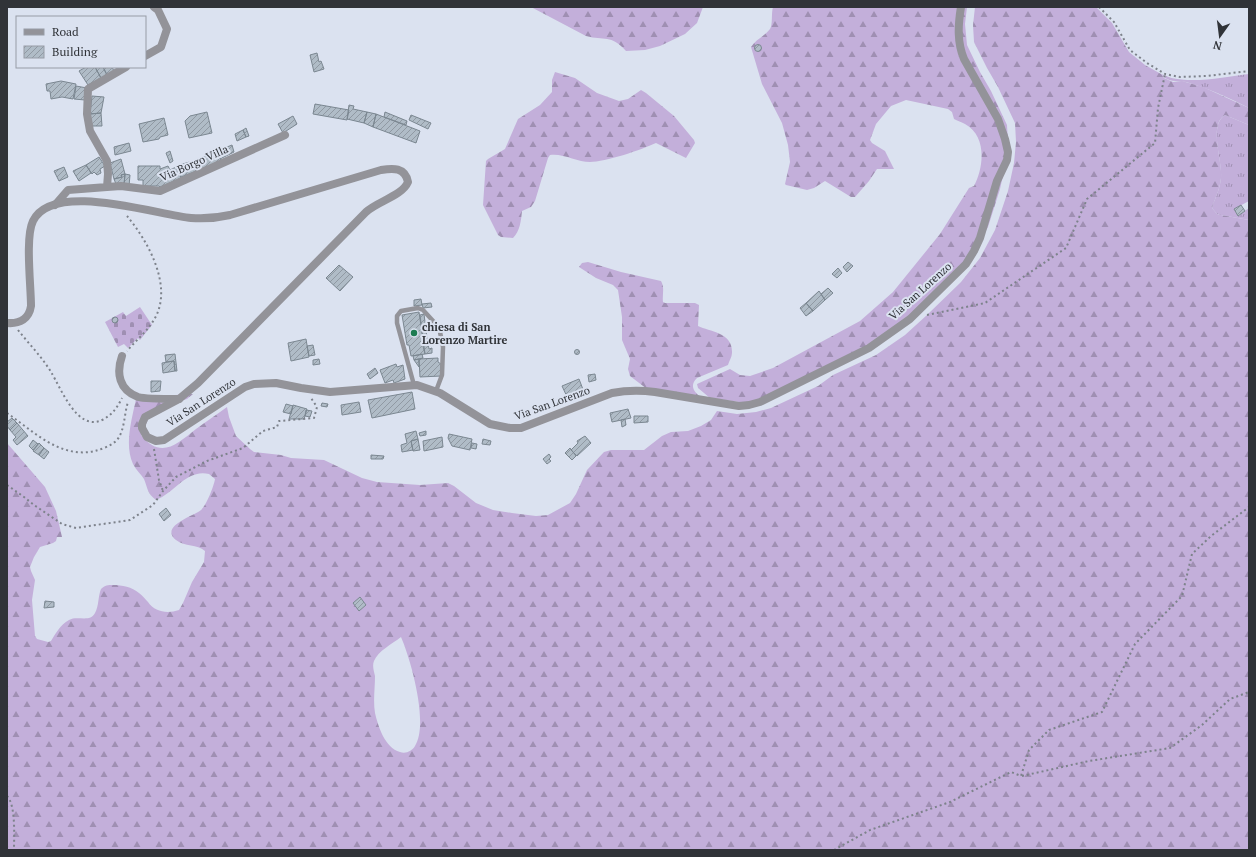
<svg xmlns="http://www.w3.org/2000/svg" width="1256" height="857" viewBox="0 0 1256 857" font-family="'PT Serif',serif">
<style>
.grass{fill:url(#grass-tufts)}
.forest{fill:url(#forest-firs);fill-rule:evenodd}
.cemetery{fill:url(#cemetery-stones)}
.building{fill:url(#building-hatch);stroke:#7b8791}
.lines{fill:none;stroke-linecap:round;stroke-linejoin:round}
.path{stroke:#7d828b;stroke-width:2;stroke-dasharray:2 3;stroke-linecap:butt}
.service{stroke:#939399;stroke-width:4.5}
.minor{stroke:#939399;stroke-width:8}
.tertiary{stroke:#939399;stroke-width:8}
.poi-dot{fill:#1d7c52;stroke:#dbe2f0;stroke-width:1.5}
.labels{text-anchor:middle;dominant-baseline:central;stroke-width:4;stroke-linejoin:round;paint-order:stroke}
.street-label{font-size:11px;fill:#303338;stroke:#dbe2f0}
.poi-label{font-size:11px;font-weight:bold;fill:#303338;stroke:#dbe2f0;text-anchor:start}
</style>
<defs>
<pattern id="grass-tufts" width="24" height="20" patternUnits="userSpaceOnUse"><rect width="24" height="20" fill="#c3afda"/><path d="M3 7l-1-3M5 7V3M7 7l1-3M15 17l-1-3M17 17v-4M19 17l1-3" fill="none" stroke="#9f8fb2"/></pattern>
<pattern id="forest-firs" width="22" height="20" patternUnits="userSpaceOnUse"><rect width="22" height="20" fill="#c3afda"/><path d="M5 1l3.5 6h-7zM16 11l3.5 6h-7z" fill="#9f8fb2"/></pattern>
<pattern id="cemetery-stones" width="16" height="16" patternUnits="userSpaceOnUse"><rect width="16" height="16" fill="#c3afda"/><path d="M2 7V4a2 2 0 0 1 4 0v3zM10 15v-3a2 2 0 0 1 4 0v3z" fill="#9f8fb2"/></pattern>
<pattern id="building-hatch" width="6" height="6" patternUnits="userSpaceOnUse"><rect width="6" height="6" fill="#b0bcc7"/><path d="M-1 1l2-2M0 6l6-6M5 7l2-2" fill="none" stroke="#9099a3"/></pattern>
</defs>
<rect width="100%" height="100%" fill="#dbe2f0"/>
<path class="grass" d="M1161 74C1184 86 1223 77 1249 74V108C1229 98 1208 88 1186 82 1176 80 1168 83 1161 74Z
M1225 115 1249 125V201L1234 209 1238 216 1249 208V220L1221 215 1217 214 1212 208C1215 198 1220 189 1221 178 1223 162 1208 125 1225 115Z"/>
<path class="forest" d="M531 7H703L697 23 685 34 660 46 645 50 626 51C611 34 604 41 586 36Z
M773 7H967L965 24 967 45 980 72 991 91 1007 125 1008 142 1006 162 1000 189 988 227 973 254 900 329 754 404 710 398 698 388 697 384 730 369 740 375 750 376 773 368 860 321 893 292 940 234 969 188 974 186C984 167 987 136 965 124 962 122 957 121 954 119L952 112 948 109 906 100 891 106 876 124 870 140 872 143 885 151 894 169H877L869 181 855 197H851L825 181 814 188 807 190 786 185 785 184 790 162 788 145 782 123 762 84 751 47C756 39 765 36 770 29 773 24 771 14 773 7Z
M975 7H1096L1112 23 1129 52 1145 65 1161 74 1164 78 1173 82 1182 81 1203 87 1249 108V125L1225 115C1208 125 1223 162 1221 178 1220 189 1215 198 1212 208L1217 214 1221 215 1249 220V850H7V443L45 487 56 511 62 537H57L56 541 53 543 40 547 34 557 30 567 31 571 35 580 32 600 35 636 37 639 48 642 51 641C56 633 60 625 69 620 77 615 90 623 95 613 99 606 98 596 101 589 105 585 108 585 113 585 122 585 132 587 139 593 143 596 145 599 148 602 155 612 167 614 179 610L183 603 192 582 204 562 205 551C197 544 185 547 176 540 159 526 194 516 201 510 206 506 214 486 215 479L209 474C186 469 175 493 156 500 147 493 148 489 144 479 141 474 136 470 133 464 124 444 132 419 136 399L138 397 193 394 187 399 152 411 141 435C161 460 177 444 196 429 206 422 217 414 227 407L229 417 236 436 250 449 254 452 281 455 291 458 324 460 362 478 377 482 420 485 448 483 454 486 476 503 493 510 512 513 536 516 548 515 570 503 576 494 587 470 604 452 611 450H644L662 436 671 432 688 431 701 426 711 420 717 411 737 414 756 412 771 408 818 386 833 375 876 355 905 335 927 315 961 282 980 258 995 230 1008 191 1014 163 1016 142 1015 123 998 87 987 68 974 42 973 25ZM360 598 366 605 360 610 353 603ZM401 637C411 660 429 724 415 746 412 751 406 754 400 752 385 748 378 726 375 713 373 701 375 688 375 676 374 671 372 666 374 661 378 651 392 644 401 637Z
M555 72 575 78 597 93 619 101 628 99 641 90 646 93 674 116 694 140 695 143 686 158 656 143C641 150 605 162 590 162 577 162 563 153 550 155L548 158 535 201 531 207 522 211C521 221 520 231 513 238L501 237 498 235 483 205 486 161 488 159 505 149 518 119 540 105 552 92V80Z
M588 262 621 272 661 281C665 288 662 295 663 302L665 303H695L699 305 698 326C710 332 733 332 732 353 732 357 729 361 728 365L697 378C689 386 694 392 702 398L647 389 630 376 628 369 630 359 622 340V317L618 290 613 285 596 278 579 267 582 263Z"/>
<path class="cemetery" d="M140 307 152 325 140 340 138 338 128 348 124 344 118 347 105 322 123 312 126 316Z"/>
<path class="building" d="M754.5 48a3.5 3.5 0 1 1 7 0a3.5 3.5 0 1 1-7 0Z
M317 53 319 62 321 61 324 69 314 72 310 55Z
M86 67H95L101 78 88 85 79 71Z
M95 67H103L107 75 101 78Z
M103 67H112L114 71 107 75Z
M61 81 76 84 73 99 62 97 51 99 50 91H47L46 84Z
M76 86 87 88 85 100 74 99Z
M92 96 104 97 101 113 90 114Z
M315 104 349 110 347 120 313 114Z
M349 105 354 106 353 109 367 112 364 123 347 119Z
M207 112 212 133 189 138 185 121 190 116Z
M367 112 376 114 373 127 364 123Z
M385 112 407 121 406 125 384 117Z
M101 113 102 126H91L89 114Z
M376 114 420 131 416 143 373 127Z
M411 115 431 123 428 129 409 120Z
M293 116 297 124 283 133 278 124Z
M164 118 168 135 160 137 159 139 143 142 139 124Z
M246 128 249 136 246 137 243 130Z
M243 130 246 137 237 141 235 134Z
M129 143 131 151 115 155 114 147Z
M232 145 234 152 220 159 218 151H217Z
M170 151 173 161 170 163 166 153Z
M218 151 221 161 199 170 196 160Z
M99 157 105 166 100 169 101 173 97 175 94 172 92 174 86 165Z
M121 159 125 174 121 175 122 177 114 179 110 163Z
M196 160 199 170 181 177 176 166Z
M86 165 91 173 79 181 73 171Z
M138 166H160V169L168 166 170 170 176 167 181 178 160 187 159 186H143V180H138Z
M64 167 68 177 59 181 54 171Z
M125 174 124 185 116 184 114 179 122 177 121 175Z
M125 174 130 175 129 186 124 185Z
M1241 205 1245 211 1238 216 1234 209Z
M848 262 853 266 847 272 843 267Z
M339 265 353 277 340 291 326 278Z
M838 268 842 273 837 278 832 274Z
M828 288 833 293 825 300 821 294Z
M819 291 825 300 813 311 806 303Z
M421 299 422 305 414 306V300Z
M431 303 432 307 423 308 422 304Z
M806 303 813 311 806 316 800 308Z
M419 312 425 354 411 356 409 345H407L402 315Z
M424 314 427 338 423 339 420 315Z
M112 320a3 3 0 1 1 6 0a3 3 0 1 1-6 0Z
M427 338 429 349 432 348V353L425 354 422 342H424L423 339Z
M306 339 309 357 291 361 288 343Z
M313 345 315 355 309 356 307 346Z
M574.5 352a2.5 2.5 0 1 1 5 0a2.5 2.5 0 1 1-5 0Z
M175 354 177 371H175L174 361 166 362 165 355Z
M422 354 423 358 414 360 413 356Z
M438 358V362L441 364V376L420 377 419 359Z
M319 359 320 364 313 365V360Z
M419 359V367L414 360Z
M174 361 175 371 163 373 162 363Z
M396 364 397 367 403 365 405 379 394 383 393 380 385 383 380 370Z
M375 368 378 373 370 379 367 374Z
M595 374 596 380 589 382 588 375Z
M579 379 584 392 576 395 577 398 569 401 562 386Z
M151 381H161L160 391 151 392Z
M412 392 415 409 372 418 368 400Z
M359 402 361 412 342 415 341 405Z
M322 403 328 404 327 407 321 406Z
M286 404 293 406 291 414 283 412Z
M293 405 307 409 304 419H289Z
M628 409 631 418 612 422 610 413Z
M306 410 312 411 310 417 305 416Z
M634 416H648V422L634 423Z
M12 418 17 423 10 430 7 426V422Z
M625 419 626 425 622 427 621 420Z
M17 423 28 436 17 445 13 440 16 437 10 430Z
M416 431 418 439 411 441 413 450 402 452 401 445 407 443 405 434Z
M426 431V435L420 436 419 433Z
M449 434 472 439 470 450 452 446 448 438Z
M585 436 591 443 577 456 571 450 578 443 577 441Z
M442 437 443 447 424 451 423 441Z
M418 439 420 450 413 451 411 441Z
M483 439 491 441 490 445 482 444Z
M33 440 38 444 33 450 29 446Z
M39 443 44 448 39 455 33 451Z
M472 443 477 444 476 449 471 448Z
M44 448 49 452 44 459 39 455Z
M570 448 576 456 572 460 565 453Z
M549 454 551 457 549 459 551 461 547 464 543 459Z
M371 455 384 456 383 459H371Z
M166 508 171 515 164 521 159 514Z
M360 597 366 605 359 611 353 603Z
M45 601 54 602V607L44 608Z"/>
<g class="lines">
<path class="path" d="M1099 7 1114 22 1130 50 1147 63 1165 74 1180 77 1207 76 1249 71
M127 216C148 241 173 286 155 318 148 331 137 339 127 351
M927 315 985 303 1066 248 1087 199 1155 143 1158 108 1165 74
M18 330C29 344 42 357 51 372 61 388 77 432 102 420 112 415 117 408 122 398
M7 413C33 431 60 459 95 451 102 449 111 446 117 440 125 430 124 414 128 402
M154 449 159 480 163 491
M7 485 24 497 34 505 62 524 76 528 130 520 153 505 163 491 176 477 207 461 243 448 263 431 277 427 279 421 314 418 317 407 311 398
M1022 776 1089 761 1170 748 1202 725 1230 699 1249 692
M7 796C16 805 14 837 14 850
M834 850 870 830 950 802 1011 772 1021 776 1029 750 1049 730 1102 712 1135 644 1182 596 1192 554 1211 536 1249 507"/>
<path class="service" d="M414 385 397 323V316L401 311 418 308 423 310 434 322 440 332 443 347 442 375 436 391"/>
<path class="minor" d="M145 56 161 47 167 29 158 10 154 7
M107 187 121 186 160 191 285 135
M55 205 68 190 107 187 108 174 107 161 90 131 87 114 88 89 126 67
M122 356C116 373 119 390 138 397 145 399 170 399 179 399"/>
<path class="tertiary" d="M7 323C20 324 29 319 31 306 31 286 25 237 33 221 53 180 157 215 191 218 205 219 217 218 230 215L381 170C393 168 405 167 408 182 402 196 378 201 366 212L198 383 179 399 145 417 142 424V428L147 437 156 441 164 440 245 387 254 384 276 383 301 388 330 392 417 385 440 393 490 424 510 428H521L612 393C627 390 641 390 655 392L739 406 749 405 760 402 869 348 910 319 966 264 974 251 980 238 997 181 1007 160 1008 152 1005 139 998 119 964 59C957 42 958 25 961 7"/>
</g>
<circle class="poi-dot" cx="414" cy="333" r="4"/>
<g class="labels">
<g class="street-label">
<text transform="translate(194 163) rotate(-24)">Via Borgo Villa</text>
<text transform="translate(920 291) rotate(-42)">Via San Lorenzo</text>
<text transform="translate(201 402) rotate(-33)">Via San Lorenzo</text>
<text transform="translate(552 403) rotate(-20)">Via San Lorenzo</text>
</g>
<g class="poi-label">
<text x="422" y="327">chiesa di San<tspan x="422" dy="13">Lorenzo Martire</tspan></text>
</g>
</g>
<rect width="1256" height="857" fill="none" stroke="#303338" stroke-width="16"/>
<rect x="16" y="16" width="130" height="52" fill="#dbe2f0" stroke="#979ca6"/>
<rect x="24" y="29" width="20" height="6" fill="#939399" stroke="#979ca6"/>
<text x="52" y="36" font-size="12" fill="#303338">Road</text>
<rect x="24" y="46" width="20" height="12" fill="url(#building-hatch)" stroke="#979ca6"/>
<text x="52" y="56" font-size="12" fill="#303338">Building</text>
<g transform="translate(1220 36) rotate(194)" stroke="#dbe2f0" stroke-width="3" paint-order="stroke">
<path d="M0-3L7 15L0 10L-7 15Z" fill="#303338"/>
<text y="-6" font-size="11" font-weight="bold" text-anchor="middle" fill="#303338">N</text>
</g>
</svg>
